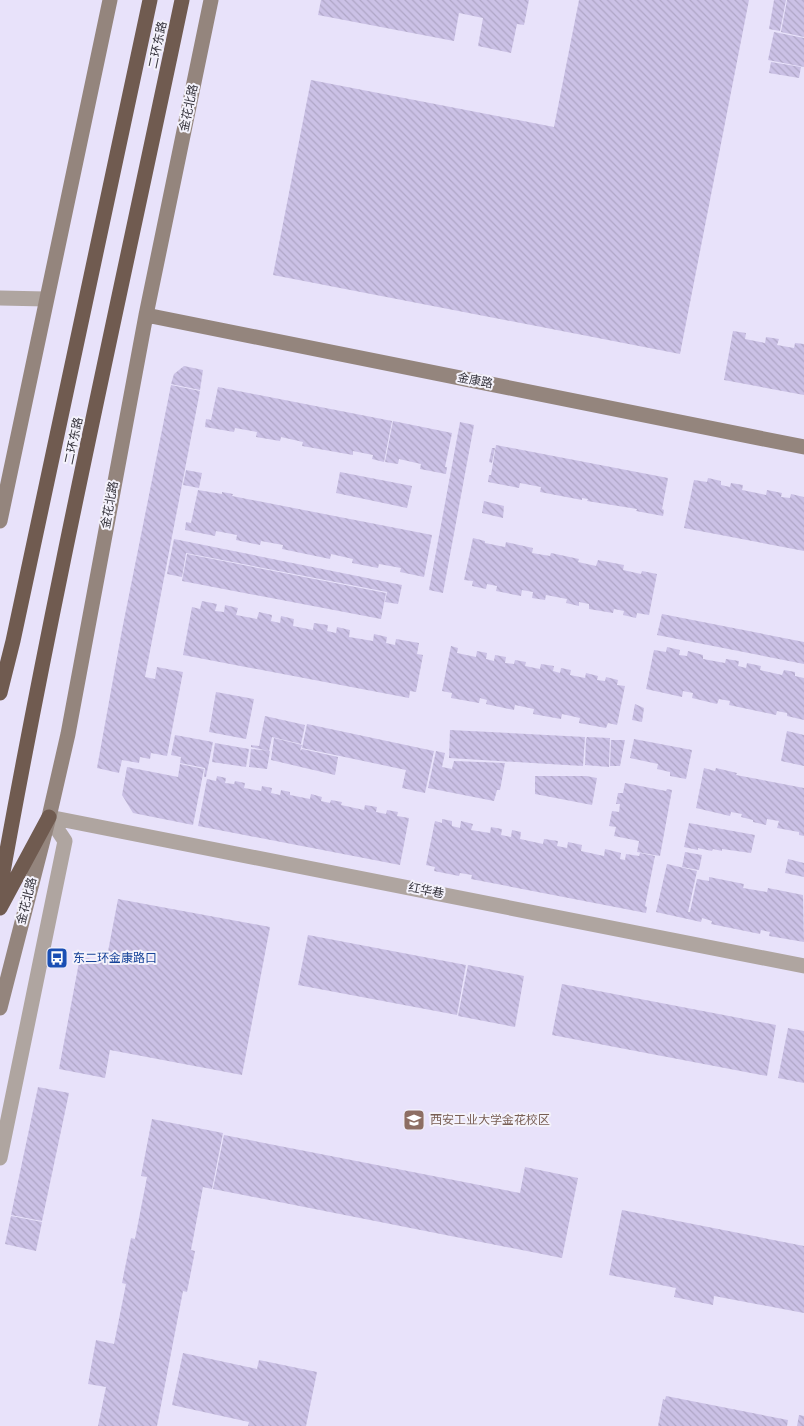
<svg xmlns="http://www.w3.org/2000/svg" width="804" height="1426" viewBox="0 0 804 1426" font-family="Signika,'Noto Sans SC',sans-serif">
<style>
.building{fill:url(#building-back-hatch)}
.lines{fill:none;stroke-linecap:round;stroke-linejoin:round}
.street{stroke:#afa5a0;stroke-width:15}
.secondary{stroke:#94857d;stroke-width:15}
.highway{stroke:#705b50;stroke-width:15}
.labels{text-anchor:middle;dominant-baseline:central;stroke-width:4;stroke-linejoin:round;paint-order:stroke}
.street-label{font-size:12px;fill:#36343d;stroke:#f4f2fb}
.transit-label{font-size:12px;fill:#164399;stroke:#f4f2fb;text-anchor:start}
.education-label{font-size:12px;fill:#785e54;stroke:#f4f2fb;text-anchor:start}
</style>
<defs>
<pattern id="building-back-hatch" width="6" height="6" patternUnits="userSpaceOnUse" patternTransform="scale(1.25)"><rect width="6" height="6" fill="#cbc1e6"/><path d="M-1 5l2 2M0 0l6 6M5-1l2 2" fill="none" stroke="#afa6c6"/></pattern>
</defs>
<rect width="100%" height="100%" fill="#e8e2fa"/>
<path class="building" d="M321 0H529L524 25 517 24 511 53 478 46 483 18 459 13 454 41 318 15Z
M579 0H749L680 354 273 275 311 80 554 127Z
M774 0H786L780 31 769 29Z
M787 0H804V37L781 32Z
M774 32 804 38V67L768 60Z
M771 62 801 67 799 78 769 73Z
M733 331 746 333 745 339 765 343 766 337 779 339 777 345 794 348 795 343 804 344V395L724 380Z
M184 366 203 370 200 390 171 384 174 374Z
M171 385 200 391 145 677 155 679 157 667 183 672 167 756 151 753 150 759 140 757 139 763 122 760 119 773 97 768 122 630Z
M218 387 392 421 384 462 372 459 373 455 353 451V455L302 446 303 442 281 437 280 441 256 437 257 432 235 428 234 432 205 427 206 419 211 420Z
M393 421 452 433 445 467H447L446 474 420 469 421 464 399 459 398 464 385 462Z
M460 422 474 425 443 593 429 590Z
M496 445 668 478 662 509 664 510 663 516 636 511 637 509 587 501 588 499 582 498V500L540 492 541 487 520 483 519 488 488 482 489 475H491Z
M492 448H495L492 463 489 462Z
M186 470 202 473 199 488 183 485Z
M340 472 412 486 407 508 336 493Z
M708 478 721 481V485L730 487 731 483 743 485 742 490 766 495 767 490 782 493 781 497 790 498 791 494 804 497V551L684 528 694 480 707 482Z
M198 490 222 494V492L233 494 232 496 432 535 424 577 400 572 401 568 379 564 378 568 352 563 353 559 331 554 330 559 282 549 283 545 261 541 260 545 236 540 237 535 216 531 215 536 185 530 186 522 191 523Z
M484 501 504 506 503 518 482 513Z
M473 538 485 541V543L505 547 506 542 533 548 532 553 550 556 551 553 579 559 578 562 596 566 598 560 624 565 623 570 641 574 642 571 657 574 649 615 637 613 636 618 623 615 624 611 614 609 613 613 589 609V604L579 602V606L566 603 567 599 546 595 545 600 532 598 533 592 522 590 521 596 496 591 497 586 487 584 486 589 472 586 473 581 464 580Z
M174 539 402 585 398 604 385 602 387 592 186 553 182 577 167 574Z
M187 554 386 593 381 619 182 581Z
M202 601 217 604 215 611 224 612 225 605 238 608 236 615 257 619 259 612 272 615 271 621 280 623 281 616 294 619 293 626 313 630 314 623 328 625 327 631 336 633 337 627 350 630 349 637 373 641 374 634 387 637 386 643 395 645 396 639 419 643 417 654 423 655 416 692 410 691 409 698 183 655 192 607 200 609Z
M662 614 804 642V664L657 635Z
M451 646 458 648 457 653 476 657 477 651 487 653 486 659 494 661 495 655 506 657 505 663 514 664 515 660 526 662 525 666 540 669 541 664 554 666 553 671 560 673 561 668 571 670 570 675 585 678 586 673 598 676 597 680 605 681 606 677 618 680 617 685 625 686 617 725 608 723 606 728 579 723 580 718 562 714 561 719 533 714 534 709 515 705 514 710 486 704 487 700 480 698 479 703 451 698 452 693 442 691Z
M667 647 680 650 679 655 687 656 688 651 703 655V659L725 663 726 659 739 661 738 666 746 668 747 663 761 666 760 670 782 675 784 670 795 672V676L804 678V720L787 716V713L777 711 776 715 729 705 730 701 719 699 717 704 692 698 693 693 683 691 682 697 646 689 654 650 666 652Z
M216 692 254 699 246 739 209 732Z
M635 704 644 708 642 722 632 720Z
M265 716 305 725 301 744 272 737 269 751 251 747V745L259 746Z
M307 724 434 751 425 793 402 788 406 770 302 748Z
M450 730 585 737 583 766 449 758Z
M787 731 804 735V766L781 761Z
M175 735 213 742 206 777H204L205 768 180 763 181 757 171 755Z
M587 737 610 738 609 767 585 765 586 739Z
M274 738 302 745 300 751 302 749 338 757 335 775 271 760Z
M634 739 692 750 686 779 670 776V772L657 769 658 764 630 758Z
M611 740H625L620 766H610Z
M215 743 249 749 246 767 212 762Z
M251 749 270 751 267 769 249 767Z
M436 751 445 753 442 767 452 769 454 761 505 763 500 790H497L494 801 428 788Z
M180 764 204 769 193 825 133 813 122 795 127 767 178 777Z
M704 768 715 771 716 768 737 773 736 775 804 788V836L799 835V832L777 828 779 821 767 819 766 825 753 822V820L741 817 742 814 731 812 730 816 696 808Z
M217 776 226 778 225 783 234 784 235 781 245 783 244 788 261 791 262 786 272 788 271 793 280 795 281 790 290 792V795L310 799 311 794 322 797 321 801 330 803 331 800 342 802 341 805 364 810 365 805 377 807 376 812 386 814 387 810 398 812 397 816 409 818 400 865 198 826 207 779 216 781Z
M535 776H586L597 778 592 805 535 794Z
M625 783 666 791 667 789 672 790 660 856 637 852 639 841 614 836 616 827 609 826 612 811 619 812 620 804H616L618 793H623Z
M442 819 452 821V826L460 828 461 821 473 824 471 830 490 833 491 827 502 829 501 835 511 837 512 830 521 832 520 839 543 844 544 839 558 841 557 846 567 848 568 842 582 845 581 851 604 856 605 849 621 853 620 859 625 860 626 854 639 856 640 853 655 856 645 906 647 907 646 913 471 879 472 875 460 873 459 876 434 871 435 867 426 865 435 821 442 823Z
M689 823 755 835 751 853 722 849V851L713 849 712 851 698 848V850L684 847Z
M685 852 702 855 699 870 682 867Z
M788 859 804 863V877L785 873Z
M667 864 697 871 688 912H690L697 879 709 881V877L744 884 743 888 767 892 768 888 803 895 804 942 769 936 770 932 761 930 760 934 711 924 712 921 702 918 701 922 656 912Z
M118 899 270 927 242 1075 110 1050 105 1078 59 1069 80 957 106 962Z
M308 935 466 965 457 1015 298 985Z
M468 965 524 976 515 1027 458 1016Z
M562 984 776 1025 767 1076 552 1035Z
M788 1028 804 1031V1083L778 1078Z
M38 1087 69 1093 42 1221 11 1215Z
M152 1119 223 1133 212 1189 203 1187 191 1250 195 1251 187 1292 183 1291 157 1426H98L106 1387 88 1384 96 1340 114 1344 126 1284 122 1283 131 1238 135 1239 147 1177 141 1176Z
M224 1135 520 1193 525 1167 578 1178 562 1258 213 1189Z
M622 1210 804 1246V1313L714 1296 713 1305 674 1297 676 1288 609 1275Z
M11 1216 42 1222 36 1251 5 1244Z
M183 1353 257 1369 259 1360 317 1372 306 1426H248L249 1422 172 1405Z
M666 1396 788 1420 787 1426H658L663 1399 665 1400Z
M799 1415 804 1416V1426H797Z"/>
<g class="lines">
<path class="street" d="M0 298 46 299
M49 817 804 966
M0 1158 65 841 49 817"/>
<path class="secondary" d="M146 315 804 447
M0 521 110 0
M0 1008 49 817 68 734 146 315 211 0"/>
<path class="highway" d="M0 693 13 641 150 0
M0 889C53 591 120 296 182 0
M0 908 49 817"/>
</g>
<defs>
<g id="bus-square" transform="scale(1.125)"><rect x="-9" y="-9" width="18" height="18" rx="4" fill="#1a4fb4" stroke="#f4f2fb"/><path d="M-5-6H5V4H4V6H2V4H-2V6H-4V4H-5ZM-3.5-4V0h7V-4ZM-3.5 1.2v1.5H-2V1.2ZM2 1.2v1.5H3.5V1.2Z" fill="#fff"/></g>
<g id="university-square" transform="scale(1.125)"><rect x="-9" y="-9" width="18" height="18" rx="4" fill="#8d6e63" stroke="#f4f2fb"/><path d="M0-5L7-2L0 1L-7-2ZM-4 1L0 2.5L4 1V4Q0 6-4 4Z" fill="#fff"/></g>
</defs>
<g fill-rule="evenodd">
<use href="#bus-square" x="57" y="958"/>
<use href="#university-square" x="414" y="1120"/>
</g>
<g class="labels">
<g class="street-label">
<text transform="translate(158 45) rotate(-78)">二环东路</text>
<text transform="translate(189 108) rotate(-78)">金花北路</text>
<text transform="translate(475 381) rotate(11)">金康路</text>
<text transform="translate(74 441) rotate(-78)">二环东路</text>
<text transform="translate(110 505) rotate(-80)">金花北路</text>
<text transform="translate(426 891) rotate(11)">红华巷</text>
<text transform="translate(27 901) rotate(-76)">金花北路</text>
</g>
<g class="transit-label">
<text x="73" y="958">东二环金康路口</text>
</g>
<g class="education-label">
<text x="430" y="1120">西安工业大学金花校区</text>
</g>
</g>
</svg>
